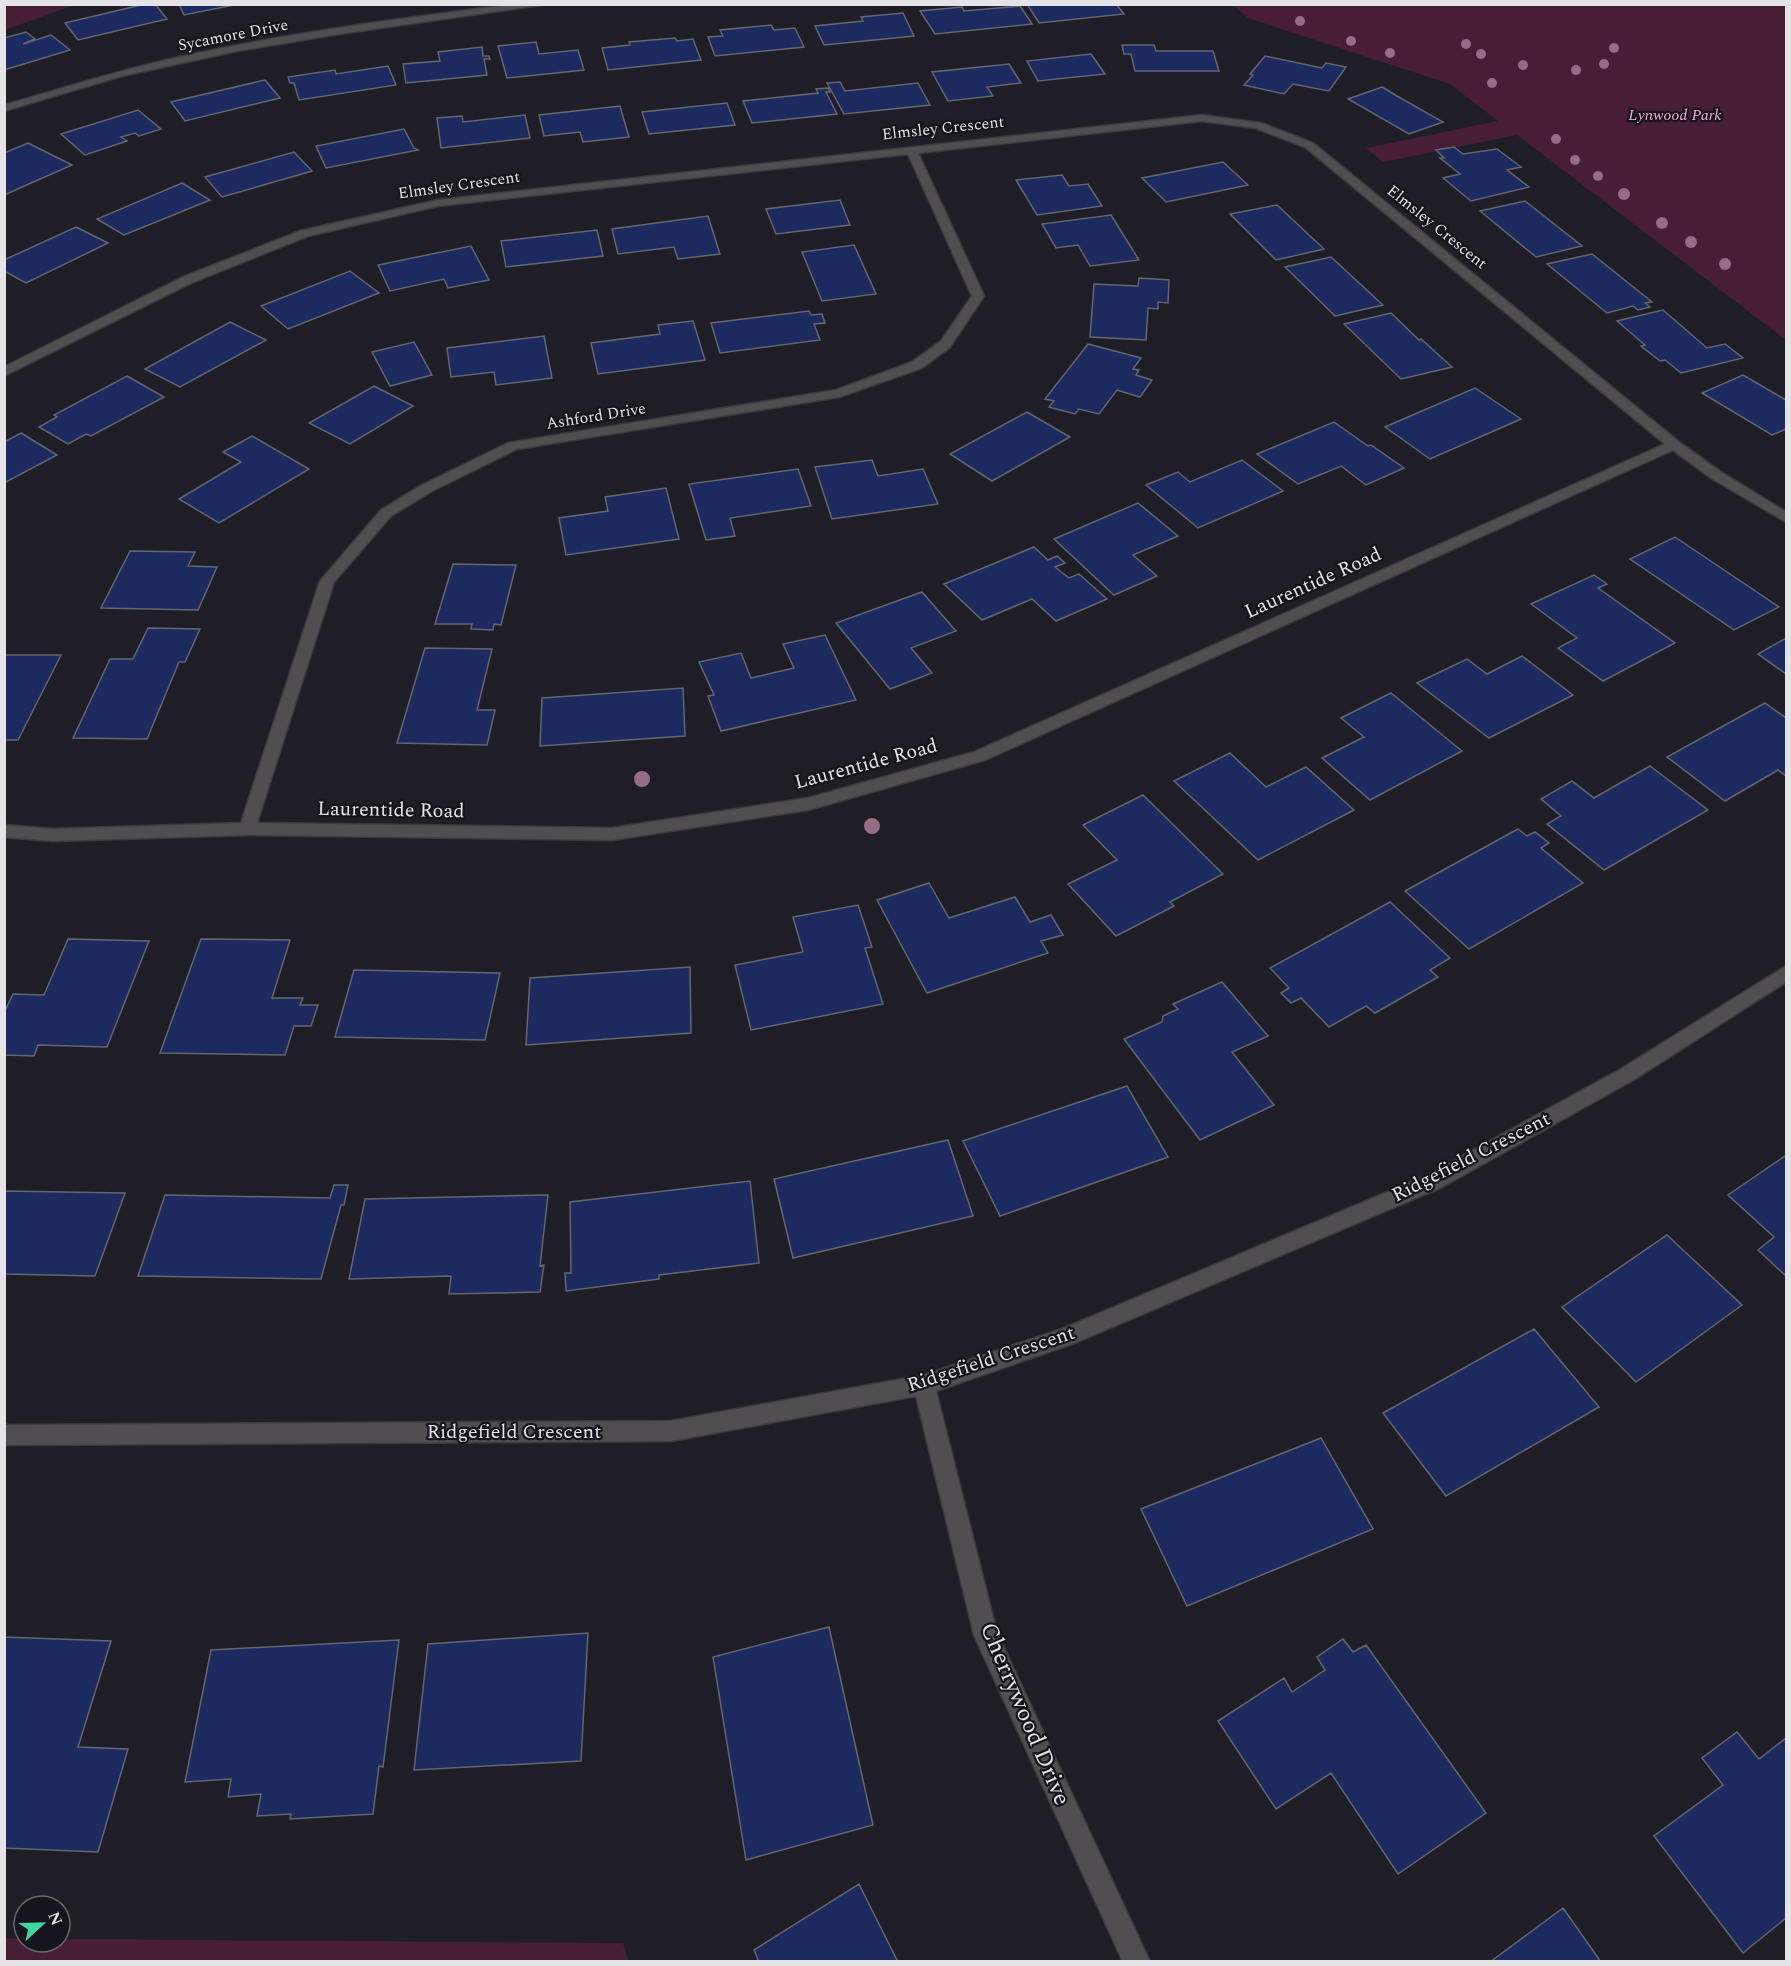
<svg xmlns="http://www.w3.org/2000/svg" width="1791" height="1966" viewBox="0 0 1791 1966" font-family="Spectral,serif">
<style>
.green{fill:#481e37}
.building{fill:#1c2a60;stroke:#62666f;stroke-width:1.5}
.lines{fill:none;stroke-linecap:round;stroke-linejoin:round}
.minor-casing{stroke:#3b3a41;stroke-width:3}
.minor{fill:#504e51;fill-rule:evenodd}
.tree{fill:#966c86}
.labels{text-anchor:middle;dominant-baseline:central;stroke-width:4.5;stroke-linejoin:round;paint-order:stroke}
.far-street-label{font-size:16px;fill:#e4e3e8;stroke:#16141c}
.far-park-label{font-size:16px;font-style:italic;fill:#f7abd4;stroke:#16141c}
.street-label{font-size:20px;fill:#e4e3e8;stroke:#16141c}
.near-street-label{font-size:24px;fill:#e4e3e8;stroke:#16141c}
</style>
<rect width="100%" height="100%" fill="#1f1e26"/>
<path class="green" d="M5 4H74V5L5 30Z
M1234 5H1786V340L1517 135 1383 162 1366 148 1498 121 1450 84 1248 18Z
M5 1938 24 1939V1942H60V1939L623 1943 628 1961 5 1962Z"/>
<path class="building" d="M145 4H155L167 19 78 40 65 23Z
M179 4H239L184 15Z
M1027 4H1116L1124 14 1039 23Z
M1020 6 1032 24 935 34 920 11 962 7 964 11Z
M903 13 914 36 824 45 815 26 863 21 861 17Z
M771 25 774 30 795 28 804 47 715 56 708 37 723 36 720 30Z
M26 32 35 39 23 44 51 35 70 50 4 70V38Z
M675 38 677 41 693 39 701 60 608 70 602 48 630 45 629 42Z
M536 42 539 54 578 50 584 70 507 78 498 46Z
M1122 45H1154L1156 51H1213L1219 71H1135L1131 54H1124Z
M482 47 483 56H489L490 59H484L487 75 406 83 403 64 440 61 438 52Z
M1091 54 1105 74 1038 81 1027 61Z
M1265 56 1322 68 1326 63 1346 67 1329 91 1293 84 1284 94 1244 85 1253 75 1250 74Z
M1009 64 1021 83 987 87 993 96 948 101 932 72Z
M388 66 396 85 299 100 294 83H290L288 77 335 70 336 74Z
M265 80 280 98 185 121 171 102Z
M840 82 845 91 918 83 930 105 844 114 827 83Z
M1382 87 1397 96 1443 122 1409 134 1348 99Z
M828 88 830 92H826L837 114 752 123 743 101 818 93 816 89Z
M727 103 735 125 649 134 642 112Z
M620 106 629 137 583 142 580 132 544 136 539 115Z
M138 110 161 129 139 136 135 133 121 137 127 141 85 155 61 134Z
M525 115 530 138 441 148 437 118 462 116 463 122Z
M404 129 414 148 418 150 326 168 316 146Z
M28 143 72 165 4 195V153Z
M1454 147 1463 154 1497 149 1521 167 1507 170 1529 187 1471 201 1443 178 1460 174 1440 158H1444L1436 150Z
M294 152 312 171 222 197 205 177Z
M1223 162 1248 185 1166 202 1142 178Z
M1062 175 1069 186 1088 184 1102 206 1037 215 1016 180Z
M182 183 210 200 124 235 97 219Z
M840 200 850 225 776 234 766 209Z
M1525 201 1582 246 1536 257 1480 211Z
M1277 205 1324 249 1276 260 1230 214Z
M1111 215 1139 260 1090 266 1078 245 1056 248 1042 224Z
M708 216 720 254 678 259 674 247 618 254 612 229Z
M76 227 108 243 26 283 4 271V260Z
M597 230 603 256 506 267 501 241Z
M854 245 876 294 822 301 802 252Z
M471 246 489 280 448 288 444 279 390 291 378 265Z
M1592 254 1652 302 1645 303 1650 307 1638 310 1633 306 1607 313 1547 264Z
M1331 257 1383 305 1335 316 1285 267Z
M350 271 379 293 288 329 261 306Z
M1139 278 1169 280 1168 303 1158 302V309L1148 308 1146 340 1090 337 1094 284 1138 286Z
M1663 310 1707 348 1725 344 1743 358 1681 373 1665 360 1660 361 1641 346 1645 345 1617 321Z
M809 311 811 315 822 314 825 323 814 324 820 340 720 353 711 323Z
M1391 313 1419 340 1421 339 1452 367 1401 379 1344 324Z
M693 321 705 360 598 374 591 343 660 334 658 325Z
M230 322 266 340 180 387 145 369Z
M544 336 552 378 496 385 494 372 451 377 447 348Z
M414 342 432 375 390 386 372 352Z
M1088 344 1141 358 1133 369 1139 370 1136 375 1152 380 1140 397 1117 390 1099 414 1079 409 1075 414 1049 407 1054 401 1045 399Z
M1743 375 1786 400V429L1772 435 1702 393Z
M127 376 164 397 91 436 86 434 68 444 39 427 57 417 54 415Z
M374 386 413 406 350 444 309 423Z
M1475 388 1521 419 1430 459 1385 427Z
M1027 412 1070 437 992 481 950 454Z
M1334 422 1368 446 1371 445 1404 468 1366 485 1341 466 1298 484 1257 454Z
M21 433 57 455 4 483V442Z
M252 436 309 469 219 523 179 499 241 462 223 452Z
M872 460 878 476 923 469 938 504 832 519 815 467Z
M1242 460 1283 491 1198 528 1146 485 1178 472 1190 482Z
M798 469 811 506 730 518 735 536 706 540 689 484Z
M666 488 679 539 566 555 559 518 608 511 605 497Z
M1138 503 1178 536 1133 555 1157 576 1114 595 1054 539Z
M1675 537 1779 607 1734 630 1630 559Z
M1034 547 1048 560 1057 556 1065 563 1055 567 1069 578 1079 574 1107 599 1056 621 1032 599 982 620 944 584Z
M130 551 195 552 188 566 217 567 198 610 101 608Z
M453 564 516 565 501 625 494 624 493 630 471 629 472 624H435Z
M1594 575 1607 584 1598 588 1675 643 1603 681 1558 648 1577 638 1531 604Z
M922 592 956 631 911 648 932 673 890 689 836 623Z
M148 628 200 629 185 662H179L147 739 73 738 110 659H133Z
M825 635 856 700 721 731 708 696 714 695 699 662 741 653 751 678 794 668 783 644Z
M1786 638V674L1758 654Z
M425 648 492 649 477 710H495L487 745 397 743Z
M4 655H61L18 740H4Z
M1522 656 1573 695 1489 738 1417 683 1467 659 1487 674Z
M683 688 685 736 540 746 542 698Z
M1391 693 1462 751 1370 800 1322 758 1364 737 1341 718Z
M1765 703 1786 718V776L1778 770 1725 801 1667 757Z
M1230 753 1266 787 1306 767 1354 810 1258 860 1174 781Z
M1650 766 1708 810 1604 870 1547 824 1561 816 1541 799 1572 781 1594 798Z
M1143 795 1223 874 1170 902 1174 906 1116 936 1068 884 1117 860 1083 825Z
M1518 829 1527 836 1535 832 1549 843 1541 848 1583 883 1469 949 1405 891Z
M929 883 949 918 1015 897 1030 922 1051 915 1063 935 1041 941 1048 953 927 993 877 900Z
M1390 902 1450 958 1430 970 1438 977 1375 1013 1366 1006 1329 1027 1301 998 1291 1003 1281 993 1289 988 1270 968Z
M858 905 872 947 865 948 883 1004 751 1030 735 965 803 952 793 917Z
M68 939 149 941 107 1047 38 1045 34 1056 4 1055V1013L13 994 44 995Z
M201 939 290 940 272 998H303L300 1005H318L311 1026H294L285 1055 160 1053Z
M690 967 691 1033 526 1045 530 978Z
M354 970 500 973 485 1040 335 1037Z
M1222 982 1268 1036 1232 1052 1274 1105 1200 1140 1124 1039 1162 1022 1163 1016 1178 1009 1173 1004Z
M1127 1086 1168 1157 1000 1216 963 1141Z
M948 1140 973 1216 793 1258 774 1179Z
M1785 1156 1786 1157V1276L1758 1250 1774 1237 1728 1195Z
M750 1181 759 1263 659 1275V1279L566 1291 565 1273H571L570 1202Z
M334 1185H348L344 1205H341L321 1279 138 1276 165 1195 330 1198Z
M4 1191 125 1193 95 1276 4 1274Z
M548 1195 540 1266 544 1265 540 1292 449 1294 451 1276 349 1279 365 1199Z
M1667 1235 1742 1305 1636 1382 1562 1307Z
M1534 1329 1599 1407 1446 1496 1383 1413Z
M1321 1438 1373 1529 1187 1606 1141 1509Z
M829 1627 873 1825 746 1860 713 1657Z
M588 1633 581 1761 414 1770 428 1644Z
M4 1637 111 1641 78 1747 128 1749 98 1852 4 1848Z
M1343 1639 1353 1652 1366 1645 1486 1813 1398 1874 1331 1773 1276 1809 1218 1721 1284 1678 1292 1692 1325 1670 1317 1657Z
M399 1640 383 1767 379 1766 373 1814 290 1819 291 1814 257 1816 261 1794 228 1797 231 1779 185 1782 211 1650Z
M1737 1732 1759 1759 1786 1738V1918L1743 1953 1654 1836 1723 1785 1702 1758Z
M859 1884 898 1962H759L754 1950Z
M1563 1908 1601 1962H1490Z"/>
<g class="lines">
<g class="minor-casing">
<path id="minor" d="M516 4H548L339 34 237 51 122 76 4 111V105C64 88 123 69 184 56 294 32 405 18 516 4Z
M1202 115 1261 123 1313 143 1679 442 1721 472 1786 512V522L1711 478 1673 450 985 760 808 810 612 840 247 835 53 841 4 837V825L53 829 241 823 320 581 381 510 422 485 508 443 836 390 912 362 941 341 972 296 908 154 438 206 308 236 191 283 4 376V367L183 277 300 231 438 200ZM1202 121 1255 128 1305 147 1665 444 974 752 808 798 612 828 257 823 334 582 391 516 432 491 517 449 839 397 922 368 950 347 984 296 918 153Z
M1786 966V982L1635 1079 1442 1187 1072 1344 936 1391 997 1633 1150 1962H1123L974 1635 916 1396 671 1441 4 1445V1425L671 1421 924 1375 1062 1329 1428 1175 1621 1069Z"/>
</g>
<use href="#minor" class="minor"/>
</g>
<g class="tree">
<circle cx="1300" cy="21" r="5"/>
<circle cx="1351" cy="41" r="5"/>
<circle cx="1466" cy="44" r="5"/>
<circle cx="1614" cy="48" r="5"/>
<circle cx="1390" cy="53" r="5"/>
<circle cx="1481" cy="54" r="5"/>
<circle cx="1604" cy="64" r="5"/>
<circle cx="1523" cy="65" r="5"/>
<circle cx="1576" cy="70" r="5"/>
<circle cx="1492" cy="83" r="5"/>
<circle cx="1556" cy="139" r="5"/>
<circle cx="1575" cy="160" r="5"/>
<circle cx="1598" cy="176" r="5"/>
<circle cx="1624" cy="194" r="6"/>
<circle cx="1662" cy="223" r="6"/>
<circle cx="1691" cy="242" r="6"/>
<circle cx="1725" cy="264" r="6"/>
<circle cx="642" cy="779" r="8"/>
<circle cx="872" cy="826" r="8"/>
</g>
<g class="labels">
<g class="far-street-label">
<text transform="translate(233 35) rotate(-11)">Sycamore Drive</text>
<text transform="translate(943 128) rotate(-6)">Elmsley Crescent</text>
<text transform="translate(459 185) rotate(-8)">Elmsley Crescent</text>
<text transform="translate(1437 227) rotate(39)">Elmsley Crescent</text>
<text transform="translate(596 416) rotate(-9)">Ashford Drive</text>
</g>
<g class="far-park-label">
<text x="1675" y="115">Lynwood Park</text>
</g>
<g class="street-label">
<text transform="translate(1313 583) rotate(-24)">Laurentide Road</text>
<text transform="translate(866 764) rotate(-15)">Laurentide Road</text>
<text transform="translate(391 810) rotate(1)">Laurentide Road</text>
<text transform="translate(1471 1157) rotate(-27)">Ridgefield Crescent</text>
<text transform="translate(991 1359) rotate(-18)">Ridgefield Crescent</text>
<text x="514" y="1432">Ridgefield Crescent</text>
</g>
<g class="near-street-label">
<text transform="translate(1025 1714) rotate(67)">Cherrywood Drive</text>
</g>
</g>
<rect width="1791" height="1966" fill="none" stroke="#e4e3e8" stroke-width="12"/>
<g transform="translate(42 1924) rotate(68)"><circle r="28" fill="#16141c" stroke="#68676e" stroke-width="1.5"/>
<path d="M0-4.5L10 22L0 15L-10 22Z" fill="#3ed4a3"/>
<text y="-9" font-size="16" font-weight="bold" text-anchor="middle" fill="#e4e3e8">N</text>
</g>
</svg>
